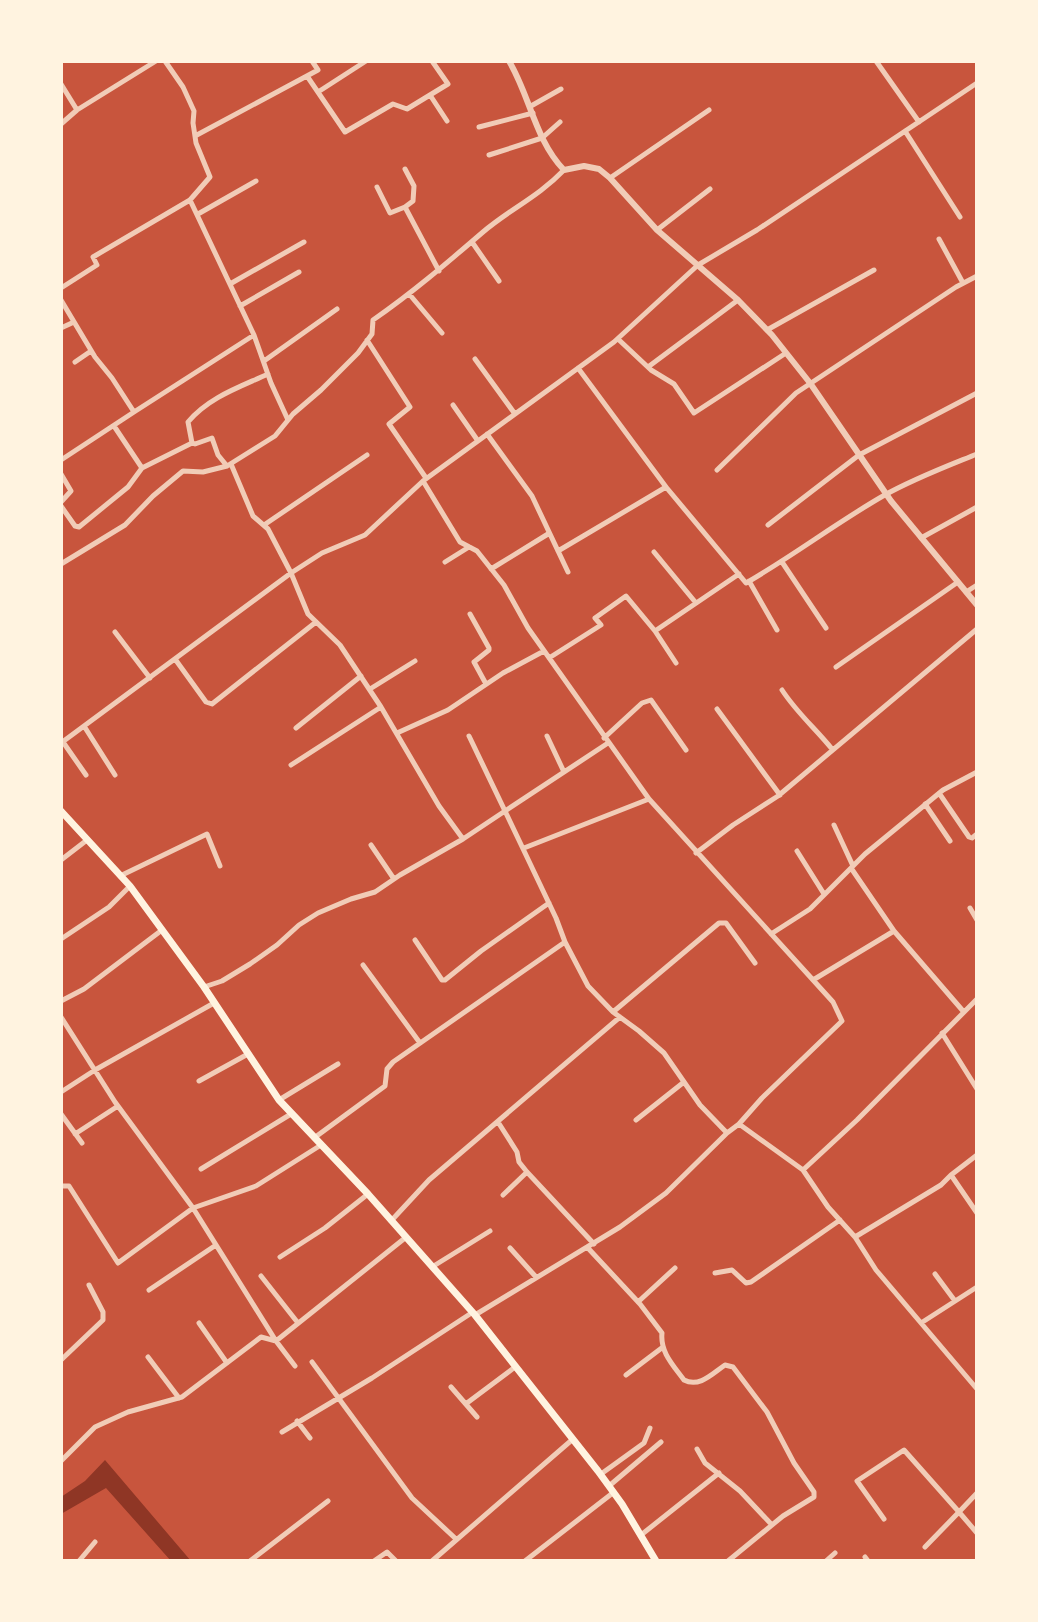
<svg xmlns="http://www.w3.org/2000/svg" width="1038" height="1622" viewBox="0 0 1038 1622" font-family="'Sofia Sans Condensed',sans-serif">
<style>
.water{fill:#8f3625}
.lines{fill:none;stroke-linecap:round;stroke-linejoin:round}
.minor{stroke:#f1ccb7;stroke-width:5}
.tertiary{stroke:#f1ccb7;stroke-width:6}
.secondary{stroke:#fff3e0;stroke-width:7}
</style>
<rect width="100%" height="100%" fill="#c8553d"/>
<path class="water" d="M105 1460 191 1561H171L106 1488 61 1514V1497L85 1481Z"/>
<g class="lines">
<path class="minor" d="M165 61 183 87 194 111 193 123 196 143 210 177 190 200 254 335 271 383 288 420
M876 61 919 122
M307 76 345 132 393 104 407 109 448 84 432 61
M61 84 77 110
M318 92 366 61
M430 95 447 121
M531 106 561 89
M61 124 77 110 156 61
M479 127 533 113
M905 131 960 217
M195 136 318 70 312 61
M489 155 542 138 560 122
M405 169 414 186 413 201 405 207
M610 178 709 110
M377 187 390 213 405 207 439 271
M198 214 256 181
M657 230 710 189
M939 239 963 283
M472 242 499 281
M230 284 304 242
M61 288 97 265 93 257 190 200
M410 295 442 333
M61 300 95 357 112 378 134 412 61 460
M240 306 299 272
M61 328 74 322
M767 330 874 270
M618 339 651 370 674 384 694 413 786 353
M367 340 410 407 389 424 426 478
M475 359 515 414
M264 361 337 309
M75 362 91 351
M648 367 738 300
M578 368 666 487
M453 405 478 441
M134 412 254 335
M114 426 142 468 192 443
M487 434 532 496 568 572
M231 464 253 516 268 529 291 573 308 614 340 645 381 707 439 806 463 839 505 811 556 918 565 942 588 986 613 1012 639 1031 664 1053 700 1105 727 1133 739 1124 803 1170 828 1207 855 1237 876 1270 977 1389
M227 466 218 455 212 438 195 444 192 443 188 422C209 397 240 387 268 374
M717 470 796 393 956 287 977 276
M61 474 71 491 61 502
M423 481 460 542 477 551 504 585 528 628 649 799
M61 506 75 526 79 527 128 487 142 468
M264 525 367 455
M768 525 859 455 977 393
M921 538 977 507
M558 551 666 487 746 583C793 556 836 523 883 496 913 479 945 467 977 454
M654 552 696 603
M445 562 469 547
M782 562 826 628
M61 564 125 525 153 496 183 471 203 472 227 466 275 436 293 414 321 390 358 353 372 334 373 320C412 293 447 263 483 232 510 209 538 197 564 170
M491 569 548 534
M749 581 777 630
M966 592 977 585
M470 614 489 648V650L474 662 486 684
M655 631 676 663
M115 632 150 678
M549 658 601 625 595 618 626 596 655 631 739 574
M175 659 206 702 212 704 316 622
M836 667 958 582
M370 689 415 661
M782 690C797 713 815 728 832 749
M717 709 780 795
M84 726 115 775
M296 728 361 676
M397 733 448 710 503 673 544 651
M469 736 505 811 608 743
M547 736 564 772
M604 738 642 703 651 700 686 750
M63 742 86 775
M61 743 291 573 322 553 365 535 423 481 614 342 698 265 757 230 977 83
M291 765 381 707
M939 793 969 837 972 838 977 834
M925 804 950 841
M834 825 853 866
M371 845 394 879
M524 848 649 799 833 1002 842 1021 762 1098 739 1124
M797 851 824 894
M696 853 733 825 778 796 977 629
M61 860 87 840
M851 868 894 931 963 1011
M120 876 207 834 220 866
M970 908 977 920
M771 934 810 909 865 854 943 790 977 772
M61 939 109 907 130 886
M415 940 442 980H445L481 951 549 903
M363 965 420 1043
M813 980 894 931
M204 987 222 981 250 964 277 945 299 925 318 913 351 899 375 892 400 875 463 839
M61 1001 84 989 162 930
M613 1012 719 923H726L755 963
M61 1017 115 1102 193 1208 276 1341 295 1366
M942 1033 977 1089
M199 1081 248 1054
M61 1092 95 1070 214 1003
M279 1100 338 1064
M61 1114 82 1143
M636 1120 684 1082
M498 1122 517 1152 519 1162 527 1172 594 1244
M75 1134 118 1106
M314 1138 385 1086 387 1069 393 1062 565 942
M977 1155 951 1175 977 1213
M201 1169 291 1114
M803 1170 857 1120 977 999
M61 1186H69L118 1263 193 1208 256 1186 321 1145
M503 1195 527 1172
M391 1221 429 1180 620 1017
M855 1237 941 1185 951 1175
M587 1247 640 1304 662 1333C660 1352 673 1365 684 1380 699 1388 712 1374 725 1365L733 1367 767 1412 794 1463 814 1492V1497L783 1516 728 1561
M510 1248 536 1277
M280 1257 325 1228 368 1194
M432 1267 490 1231
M715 1273 732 1270 746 1283 751 1282 840 1220
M935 1274 955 1301
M261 1276 298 1323
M149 1290 216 1245
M638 1302 675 1268
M475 1315 620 1227 666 1193 727 1133
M199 1323 227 1363
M921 1323 977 1287
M148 1357 179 1398
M61 1360 103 1320V1312L89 1285
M312 1362 412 1498 456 1539
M626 1375 663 1347
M451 1387 477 1417
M467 1403 515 1367
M297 1421 310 1438
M282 1432 372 1378 473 1312
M697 1449 705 1463 740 1491 772 1525
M61 1461 95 1427 128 1412 182 1397 261 1337 276 1341 405 1238
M601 1474 644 1443 650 1428
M609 1486 661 1442
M977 1493 959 1512 977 1533
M884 1519 857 1481 904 1450 959 1512 925 1547
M641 1535 719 1473
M865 1557 868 1561
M79 1561 95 1542
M250 1561 328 1501
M374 1561 387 1552 396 1561
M432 1561 573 1439
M525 1561 614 1492
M826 1561 835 1553"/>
<path class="tertiary" d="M509 61C530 96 535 140 564 170L584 166 599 169 610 178 657 230 738 300 772 335 810 383 891 501 977 605"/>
<path class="secondary" d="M61 811 130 886 204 987 279 1100 368 1194 475 1315 598 1471 622 1504 656 1561"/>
</g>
<rect width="1038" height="1622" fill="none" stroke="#fff3e0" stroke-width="126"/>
</svg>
